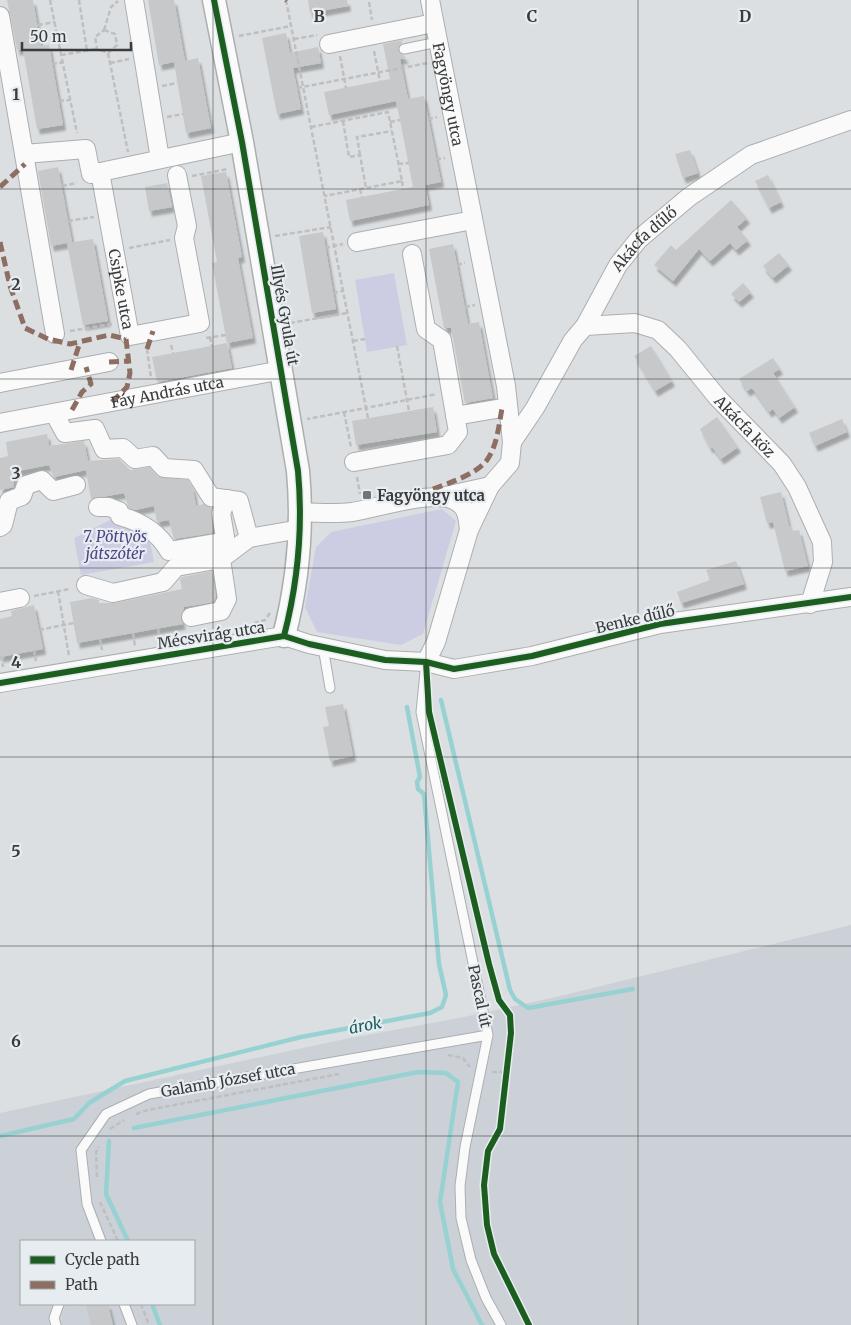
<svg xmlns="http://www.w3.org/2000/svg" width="851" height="1325" viewBox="0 0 851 1325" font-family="Merriweather,serif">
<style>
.built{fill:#cbd1d7;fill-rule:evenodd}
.green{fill:#cccde2}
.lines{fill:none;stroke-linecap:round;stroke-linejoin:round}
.stream{stroke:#98d1d2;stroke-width:4.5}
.building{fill:#c6c8ca;filter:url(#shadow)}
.service-casing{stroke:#acaeb0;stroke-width:11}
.minor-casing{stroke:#acaeb0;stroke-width:20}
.tertiary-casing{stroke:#acaeb0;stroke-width:25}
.path{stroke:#bfbfc0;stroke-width:2.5;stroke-dasharray:5 2.5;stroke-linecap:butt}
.service{stroke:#fafafa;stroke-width:9}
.minor{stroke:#fafafa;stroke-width:18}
.tertiary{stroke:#fafafa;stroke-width:22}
.quiet{stroke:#8d6e63;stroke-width:5;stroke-dasharray:10 5;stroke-linecap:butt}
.cycleway-casing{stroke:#e7ecf0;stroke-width:9}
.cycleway{stroke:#1b5e20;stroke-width:6}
.grid{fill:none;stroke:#393b3c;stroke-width:1;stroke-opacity:0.55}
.poi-dot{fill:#727476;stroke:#e7ecf0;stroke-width:2}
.labels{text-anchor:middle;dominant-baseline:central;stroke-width:4.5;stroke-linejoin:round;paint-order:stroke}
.street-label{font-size:15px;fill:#393b3c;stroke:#e7ecf0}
.poi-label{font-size:15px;font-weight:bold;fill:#393b3c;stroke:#e7ecf0;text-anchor:start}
.park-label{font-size:15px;font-style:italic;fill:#4d4488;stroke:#e7ecf0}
.water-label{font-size:16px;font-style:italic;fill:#195d5e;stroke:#e7ecf0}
.grid-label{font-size:16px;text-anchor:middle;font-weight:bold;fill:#393b3c;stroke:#e7ecf0;stroke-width:4.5;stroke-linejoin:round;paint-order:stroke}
</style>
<defs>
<filter id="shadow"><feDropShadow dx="3" dy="5.5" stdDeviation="1" flood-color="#0004"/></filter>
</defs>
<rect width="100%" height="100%" fill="#dcdfe1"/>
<path class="built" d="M851 925V1325H0V1113L340 1040 459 1018 556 997ZM21 1241H194V1304H21Z"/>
<path class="green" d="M394 273 407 345 367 352 355 280Z
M442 509 456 521 423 634 401 645 317 632 305 607 316 547 331 532Z
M114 518 149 536 154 562 81 575 74 538Z"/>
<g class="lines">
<path class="stream" d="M441 700 510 990 515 999 528 1008 633 989
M134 1128 418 1072 446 1073 458 1082 440 1202 453 1269 482 1325
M0 1136 74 1119 89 1103 125 1081 301 1037 430 1013 442 1007 446 995 439 964 424 794 418 789 417 782 420 777 407 707
M109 1141 106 1194 128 1241
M152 1304 160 1325"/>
</g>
<path class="building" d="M7 0H33L41 46 49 45 63 125 37 129 23 49 17 50Z
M148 0H174L185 61 198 58 211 128 186 133 174 62 159 65Z
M308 0H347L348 6 310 13Z
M286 33 290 53 318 47 321 63 293 68 301 109 277 114 262 38Z
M403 40 398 50 406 58 400 59 408 99 424 96 441 182 425 185 429 205 350 221 346 200 413 187 400 120 396 101 329 115 324 92 390 79 383 44Z
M690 150 698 173 683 178 675 154Z
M58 167 72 242 51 246 38 171Z
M226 172 242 257 238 258 253 338 227 343 212 263 217 262 201 176Z
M768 175 781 202 769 208 755 181Z
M167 183 172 207 149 211 145 187Z
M731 200 747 218 737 227 748 240 736 250 730 243 710 261 699 249 673 281 654 265 671 245 676 250Z
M323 232 336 309 312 313 299 236Z
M93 239 108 321 83 325 67 243Z
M453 244 468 324 479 322 493 398 465 403 451 328H444L429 249Z
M779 253 789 265 773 278 763 266Z
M743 283 751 292 739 302 731 294Z
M227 343 232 368 157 382 152 357Z
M651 346 672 381 655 391 634 356Z
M773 358 780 369 773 373 795 407 779 418 773 409 769 412 752 388 747 391 739 379Z
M433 407 437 432 356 445 352 421Z
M717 417 738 447 721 459 712 447 710 448 700 429Z
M842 419 847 432 815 446 809 433Z
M47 434 49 446 84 441 88 461 119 459 130 470 149 467 158 477 188 480 193 489 196 506 204 504 212 508 213 533 174 539 169 520 157 522 154 506 135 510 129 508 124 493 91 499 86 470 54 477 49 465 13 472 14 487 0 490V458L8 456 6 442Z
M781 492 789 526H791L793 531 799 530 808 566 785 571 773 522 767 523 760 497Z
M736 561 744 584 681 603 677 592 710 580 706 570Z
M212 571 216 597 214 602 184 607 181 619 183 624 77 643 70 602 92 598 99 600V603H115L182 589 180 579 182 577Z
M34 605 43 649 0 657V619L12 616 11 611Z
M343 704 353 756 330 761 323 727 329 726 325 707Z
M86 1304H108L113 1325H91Z"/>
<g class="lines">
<g class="service-casing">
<path id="service" d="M404 49 438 42
M323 647 330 688
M426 662 421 712 488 1035 465 1147 460 1186 461 1218 471 1260 486 1298 501 1325
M101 1241 87 1204 81 1150 106 1114 149 1094 488 1035
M124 1304 132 1325
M56 1325 54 1318 59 1304"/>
</g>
<g class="minor-casing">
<g id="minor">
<path d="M134 0 160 159"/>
<path id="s1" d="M430 0 506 386 512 442 510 463 490 486 441 497"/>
<path d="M0 16 24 154 86 149 91 174 242 142"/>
<path d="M329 44 434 23"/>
<path d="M24 154 55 334"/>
<path id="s2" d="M100 172 130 336 200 323 184 238 187 226 177 175"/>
<path d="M357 242 473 220"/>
<path id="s3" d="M585 326 635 323 658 330 678 349 717 397 782 464 797 487 822 542 823 562 810 604"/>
<path d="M0 383 109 362"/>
<path d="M54 413 65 433 95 429 104 449 123 448 135 459 153 456 164 468 194 470 211 497 239 501 249 538"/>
<path d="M455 416 508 407"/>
<path id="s4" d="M0 423 282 370"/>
<path id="s5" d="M512 442 535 408 573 340 585 326 618 265 639 239 689 197 751 155 851 120"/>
<path d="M354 462 448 445 458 432 442 340 426 329 412 254"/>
<path d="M98 507H109L119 511 120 516C142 522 158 532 169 551L221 542 225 537 221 513 227 499"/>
<path d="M301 512C318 513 335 514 352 512 377 509 442 485 461 505 468 511 468 522 469 530L436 642 426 662"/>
<path d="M0 527 3 525 9 501 22 496 26 485 42 480 53 491 76 485"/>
<path d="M469 530 490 486"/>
<path d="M86 585 113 593 163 582 176 567 221 559"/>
<path d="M0 602 20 598"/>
<path d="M191 617 221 611 227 599 221 559 249 538 300 529"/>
<path d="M0 683 284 636 309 644 385 660 426 662 454 669 532 656 660 624 851 597"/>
</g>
</g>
<g class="tertiary-casing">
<path id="tertiary" d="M214 0 242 142 298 471C303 526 298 582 284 636"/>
</g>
<path class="path" d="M50 0 77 133
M79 0 87 51
M286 0 366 408 307 419
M369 2 372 20
M38 25 55 22
M104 30 115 34 117 45 108 53 97 49 95 37Z
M104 30 111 7 118 1
M239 36 291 26
M294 39 317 35
M374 51 380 81
M108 53 128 152
M61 55 97 49
M340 56 346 88
M110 63 129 59
M52 64 63 62
M162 86 177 83
M297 88 428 63
M59 101 70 100
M167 117 183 114
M428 119 437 117
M343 121 349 157 360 155 366 188
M390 122 400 120
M311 127 388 112 402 181 325 196
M360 155 357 137 392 131
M436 159 445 158
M398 164 409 163
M192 176 228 169
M402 181 403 189
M62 186 77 183
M360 189 362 197
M68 221 94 217
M275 236 331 227
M129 248 170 240
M325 248 343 244
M457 265 465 263
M333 293 343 291
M465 307 475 305
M290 323 347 313
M70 331 112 324
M210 337 212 346
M206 338 226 335
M353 341 365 339
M171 345 173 353
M397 346 409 411
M147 349 151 378
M344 412 351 447
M368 418 366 408 437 394
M357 477 360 494
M58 591 69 656
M34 596 70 589
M254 623 265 620 270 613
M158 629 160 641
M39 630 74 623
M133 633 135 646
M100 639 102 650
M34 650 36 661
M1 656 3 667
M448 1055 463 1058 470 1067
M492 1072H505
M136 1114 148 1110 339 1074
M110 1129 124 1120
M97 1177 96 1152 99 1147
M100 1202 118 1241
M141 1304 149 1325"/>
<use href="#service" class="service"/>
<use href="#minor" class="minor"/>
<use href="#tertiary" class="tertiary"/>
<path class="quiet" d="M286 0 287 1
M0 187 25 164
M0 242 10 286 25 328 48 339 70 344 109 335 126 339
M147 349 153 331
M109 362 128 361
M71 370 80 342
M112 402 127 387 130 373 126 339 130 336
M72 410 82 392 91 384 86 367
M433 489C449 483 477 474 487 460 497 446 499 425 502 408"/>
<g class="cycleway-casing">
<path id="cycleway" d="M214 0 242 142 298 471C303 526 298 582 284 636
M426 662 429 712 489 964 499 1000 510 1015 511 1033 500 1129 488 1151 484 1185 487 1225 494 1254 529 1325
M0 683 284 636 309 644 385 660 426 662 454 669 532 656 660 624 851 597"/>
</g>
<use href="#cycleway" class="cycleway"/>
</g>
<path class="grid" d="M213 0V1325M426 0V1325M638 0V1325M0 189H851M0 379H851M0 568H851M0 757H851M0 946H851M0 1136H851"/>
<rect class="poi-dot" x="362" y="490" width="10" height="10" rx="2.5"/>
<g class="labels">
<g class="street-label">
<text stroke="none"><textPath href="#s1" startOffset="96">Fagyöngy utca</textPath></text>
<text stroke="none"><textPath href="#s5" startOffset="244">Akácfa dűlő</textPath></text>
<text stroke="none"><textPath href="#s2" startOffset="119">Csipke utca</textPath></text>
<text transform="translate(285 315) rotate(80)">Illyés Gyula út</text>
<text stroke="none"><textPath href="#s4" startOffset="170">Fáy András utca</textPath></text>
<text stroke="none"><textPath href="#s3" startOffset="204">Akácfa köz</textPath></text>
<text transform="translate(635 619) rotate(-13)">Benke dűlő</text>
<text transform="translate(211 635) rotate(-9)">Mécsvirág utca</text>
<text transform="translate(480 996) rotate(78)">Pascal út</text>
<text transform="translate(228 1080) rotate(-10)">Galamb József utca</text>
</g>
<g class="poi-label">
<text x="377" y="495">Fagyöngy utca</text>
</g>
<g class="park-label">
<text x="115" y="536">7. Pöttyös<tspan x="115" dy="17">játszótér</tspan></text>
</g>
<g class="water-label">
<text transform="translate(365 1025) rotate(-11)">árok</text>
</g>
</g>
<g class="grid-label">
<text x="319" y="22">B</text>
<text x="532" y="22">C</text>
<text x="745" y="22">D</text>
<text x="16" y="100">1</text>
<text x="16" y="290">2</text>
<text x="16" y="479">3</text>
<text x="16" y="668">4</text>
<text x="16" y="857">5</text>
<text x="16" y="1047">6</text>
</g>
<rect x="20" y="1240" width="175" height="65" fill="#e7ecf0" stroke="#a1a5a8"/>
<rect x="30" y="1256" width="25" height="8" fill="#1b5e20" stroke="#a1a5a8"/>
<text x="65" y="1265" font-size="15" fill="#393b3c">Cycle path</text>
<rect x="30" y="1281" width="25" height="8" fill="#8d6e63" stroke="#a1a5a8"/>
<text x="65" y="1290" font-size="15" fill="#393b3c">Path</text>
<path d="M22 42v8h109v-8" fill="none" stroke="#393b3c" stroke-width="2.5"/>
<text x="30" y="42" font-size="15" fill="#393b3c" stroke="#e7ecf0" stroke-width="4" paint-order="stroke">50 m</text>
</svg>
